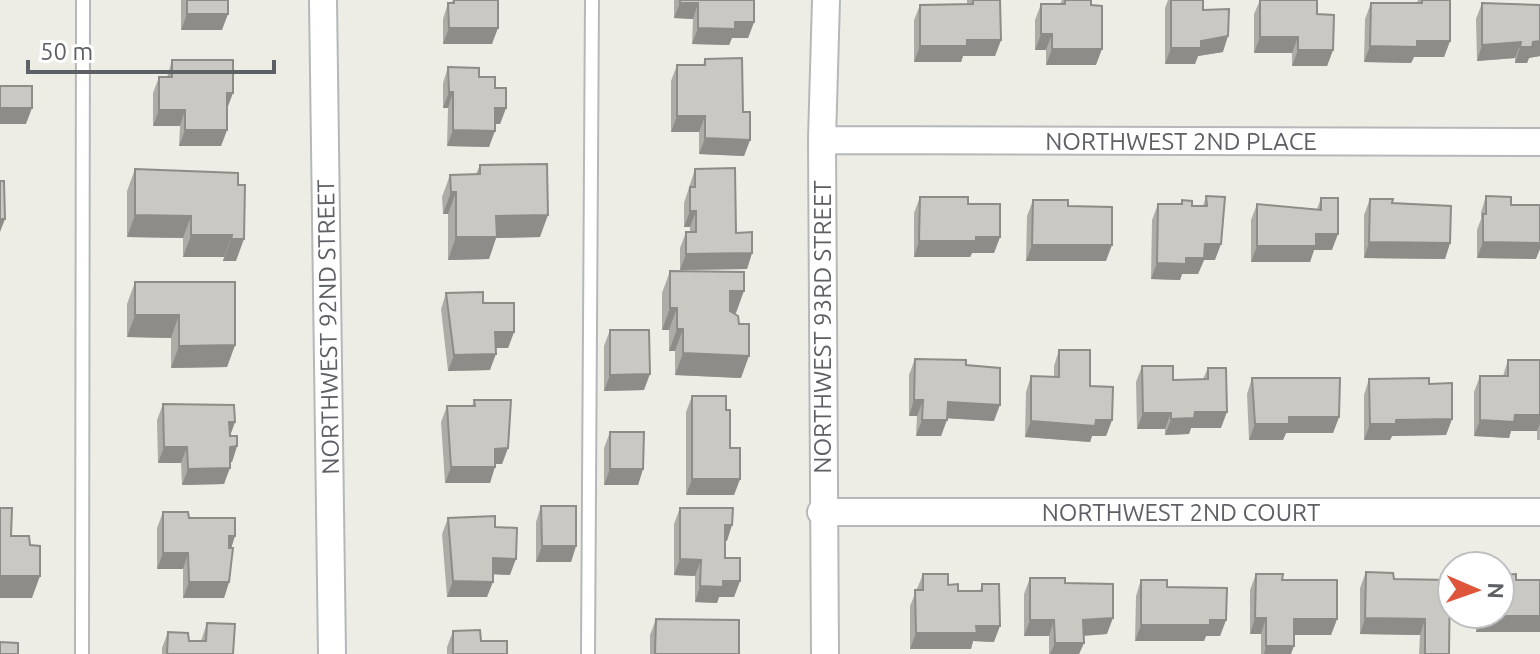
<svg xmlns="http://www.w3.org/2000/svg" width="1540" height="654" viewBox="0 0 1540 654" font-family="Ubuntu,sans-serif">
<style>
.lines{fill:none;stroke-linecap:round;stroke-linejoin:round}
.lane-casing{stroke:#b5b7bb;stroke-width:16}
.street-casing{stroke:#b5b7bb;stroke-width:30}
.lane{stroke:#fff;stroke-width:12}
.street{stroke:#fff;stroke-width:26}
.wall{fill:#aeaca7}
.shaded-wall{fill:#8d8c88}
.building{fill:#cac8c2;stroke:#8d8c88;stroke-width:2}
.labels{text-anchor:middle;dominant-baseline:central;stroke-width:6;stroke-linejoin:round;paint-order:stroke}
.street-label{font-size:24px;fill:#5d6065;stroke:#fff}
</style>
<rect width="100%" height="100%" fill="#eeede5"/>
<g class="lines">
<g class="lane-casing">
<path id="lane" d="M82 654 83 0
M588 654 592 0"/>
</g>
<g class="street-casing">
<path id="street" d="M323 0 332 654
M822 140 1540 142
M821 512H1540
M825 654 822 140 826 0"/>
</g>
<use href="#lane" class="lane"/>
<use href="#street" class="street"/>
</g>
<path class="wall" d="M181 0H228L222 30H181Z
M453 0H498L492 44H443V19L448 3H451Z
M674 0H754V22L748 38H732L729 45 692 44 693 19 674 18Z
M967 0H1000L1001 40 995 56H963L961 62H914V20L920 5 967 4Z
M1062 0H1091L1096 65H1046V50H1035V20L1041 4H1060Z
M1168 0H1203V10L1223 52 1198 56 1195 64H1165V8Z
M1260 0H1317V14L1333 50 1327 66H1292V53H1254V14Z
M1418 0H1450V41L1444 57H1414L1411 63 1364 62 1365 19 1371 3H1417Z
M1482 3 1540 5V56L1529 58 1527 63H1515V58L1477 61 1476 19Z
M705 59 743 112 750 140 744 156 699 154V132H671V81L677 65H703Z
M172 60 227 108V130L221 146H179L180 126H153V93L159 77H167Z
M448 67 479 77 495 88 506 108 500 124H495L489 147 447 146 448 108H443V83Z
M480 165 540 237 496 238 489 259 448 260V214H443L442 197 450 175 476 174Z
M135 169 238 173 236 261H223L224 257H183V238L127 237V191Z
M695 169 736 233 752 253 747 269 680 270V248L686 232H690V227H684V203Z
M1206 196 1215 260H1204L1198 274H1182L1180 280 1151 279 1152 220 1158 204H1181L1182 200 1192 206H1203Z
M1486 196 1511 205 1536 259 1477 258V230L1481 219V212Z
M920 197 968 204 1000 237 994 253H972L970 257H914V213Z
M1321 198 1332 250H1314L1310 262H1251V220L1257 204 1317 209Z
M1370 199 1392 203 1450 243 1445 259 1364 258V215Z
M1033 200 1068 206 1106 261H1026L1027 216Z
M670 271 736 313H734L741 378 675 375V351H669V330H662V293Z
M135 282 235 345 227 367 171 368V338L127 337V304Z
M446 293 483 303 514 332 508 348H495L490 370 448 371 441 309Z
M610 330 644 390 604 391V346Z
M1059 350 1090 386 1112 420 1106 436H1092L1090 442 1025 437 1026 392 1031 376H1054V366Z
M915 359 966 365 994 421 947 418 941 436H916L917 416H909V375Z
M1508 360H1540V440H1537V431H1511L1509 438 1474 436V392L1480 376H1503Z
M1142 366 1173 380 1203 379 1208 368 1221 428H1191L1189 434 1165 435V429H1137L1136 382Z
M1252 378 1339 417 1333 433H1286L1283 440H1249L1247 394Z
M1369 379 1429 384 1452 419 1446 435 1392 436 1390 440H1364V395Z
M692 396 726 410 730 448 740 479 734 495H686V412Z
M474 400 508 448 502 464H495L490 483H445L441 422 447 406H472Z
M163 404 235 422 230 436 237 446 232 462H230L224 484 182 485 181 463H158L157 420Z
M610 432 643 469 638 485H604V448Z
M541 506 576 546 571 562H536V522Z
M680 508 727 541H725V558L740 581 734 597H719L717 603 695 602V576L674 575V524Z
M163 512 189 518 231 548 229 582 224 598H183V569H157V528Z
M448 518 495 527 510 575 493 574 487 597H447L442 534Z
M1366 572 1394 579 1450 580 1449 654H1419L1420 635 1360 634V588Z
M923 574 948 585 958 591H980L982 584 994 642 973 641 971 649H910V606Z
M1256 574 1282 580 1337 619 1331 635H1294L1291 654H1261V634H1250V590Z
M1030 578 1065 583 1107 634 1083 636 1084 643 1079 654H1049V636H1024V594Z
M1141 580 1167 587 1226 620 1220 636H1206L1204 641H1135L1136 596Z
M1516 580H1540V632H1476V614H1500Z
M656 619 739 654H650V635Z
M207 623 233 654H162V648L168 632 189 641H201Z
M453 631 481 641 507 654H447V647Z"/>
<path class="shaded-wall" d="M680 3H698L693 19 674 18Z
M187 14H228L222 30H181Z
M735 22H754L748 38H732L729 45 692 44 698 28Z
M449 28H498L492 44H443Z
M1041 34H1052L1046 50H1035Z
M1228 36 1223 52 1198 56 1195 64H1165L1171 48Z
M1260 37H1298L1292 53H1254Z
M967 40H1001L995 56H963L961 62H914L920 46Z
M1417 41H1450L1444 57H1414L1411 63 1364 62 1370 46Z
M1540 41V56L1529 58 1527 63H1515L1520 47 1533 42Z
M1521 42 1515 58 1477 61 1482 45Z
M1052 49H1102L1096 65H1046Z
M1298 50H1333L1327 66H1292Z
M449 92H453L448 108H443Z
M227 93H233L227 109Z
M0 108H32L26 124H0Z
M495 108H506L500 124H489Z
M159 110H185L180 126H153Z
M677 116H705L699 132H671Z
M185 130H227L221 146H179Z
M453 130 495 131 489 147 447 146Z
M705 138 750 140 744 156 699 154Z
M451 192H456L448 214H443Z
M690 211H696L690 227H684Z
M135 215 191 216 183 238 127 237Z
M548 215 540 237 496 238 489 259 448 260 456 237 496 216Z
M0 219H5L0 232Z
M1316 234H1338L1332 250H1314L1310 262H1251L1257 246Z
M191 235H232L224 257H183Z
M1540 236V249L1536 259 1477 258 1483 242Z
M976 237H1000L994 253H972L970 257H914L919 241Z
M231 239H244L236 261H223Z
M1369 242 1450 243 1445 259 1364 258Z
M1205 244H1221L1215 260H1204L1198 274H1182L1180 280 1151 279 1157 263Z
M1032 245H1112L1106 261H1026Z
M752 253 747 269 680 270 686 254Z
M730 291H744L736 313H722Z
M670 308H677L669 330H662Z
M135 315H179L171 338 127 337Z
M677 329H683L675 351H669Z
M495 332H514L508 348H489Z
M235 345 227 367 171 368 179 346Z
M683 353 749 356 741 378 675 375Z
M496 354 490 370 448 371 454 355Z
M650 374 644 390 604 391 610 375Z
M914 400H923L917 416H909Z
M948 402 1000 405 994 421 942 418Z
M1195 412H1227L1221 428H1191L1189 434 1165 435 1171 419Z
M1143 413H1171L1165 429H1137Z
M1515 415H1540V424L1537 431H1511L1509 438 1474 436 1480 420Z
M1289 417H1339L1333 433H1286L1283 440H1249L1255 424Z
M1452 419 1446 435 1392 436 1390 440H1364L1370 424 1396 420Z
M922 420H947L941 436H916Z
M1112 420 1106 436H1092L1090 442 1025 437 1031 421Z
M229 422H235L229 438Z
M237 446 232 462 224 463 230 447Z
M164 447H187L181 463H158Z
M508 448 502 464H489L495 449Z
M451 467H495L490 483H445Z
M230 468 224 484 182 485 188 469Z
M610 469H643L638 485H604Z
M692 479H740L734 495H686Z
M725 525H732L727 541H719Z
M229 536H235L230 552Z
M542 546H576L571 562H536Z
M163 553H188L183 569H157Z
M493 558 516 559 510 575 487 574Z
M680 559 701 560 695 576 674 575Z
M0 576H40L32 598H0Z
M453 581 493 582 487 597H447Z
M723 581H740L734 597H719L717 603 695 602 700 586Z
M189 582H229L224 598H183Z
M1482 616H1540V632H1476Z
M1113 618 1107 634 1077 636 1083 620Z
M1255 618H1266L1261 634H1250Z
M1365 618 1425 619 1420 635 1360 634Z
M1294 619H1337L1331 635H1288Z
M1030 620H1054L1049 636H1024Z
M1210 620H1226L1220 636H1206L1204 641H1135L1141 625Z
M976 626H1000L994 642 973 641 971 649H910L916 633Z
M1055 643H1084L1079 654H1050Z
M1266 646H1294L1291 654H1264Z"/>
<path class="building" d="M187 0H228V14H187Z
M454 0H498V28H449L448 3H454Z
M680 0H754V22H735V29L698 28V3H680Z
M973 0H1000L1001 40H967V46H920V5L973 4Z
M1065 0H1091V5L1102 6V49H1052V34H1041V4H1065Z
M1171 0H1203V10L1229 9 1228 36 1201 41V48H1171Z
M1260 0H1317V14L1334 15 1333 50H1298V37H1260Z
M1422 0H1450V41H1417V47L1370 46 1371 3H1422Z
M1482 3 1540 5V41L1533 42 1532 47H1520L1521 42 1482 45Z
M742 58 743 112H750V140L705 138V116H677V65H705V59Z
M172 60H233V93H227V130H185V110H159V77H172Z
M448 67 479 68V77H495V88H506V108H495V131L453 130V92H449Z
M0 86H32V108H0Z
M547 164 548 215 496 216 497 237H456V192H451L450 175 480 174V165Z
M735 168 736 233 752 232V253L686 254V232H696V211H690V187H695V169Z
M135 169 238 173V185H245L244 239H231L232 235H191V216L135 215Z
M0 181H4L5 219H0Z
M1206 196 1225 197 1221 244H1205L1204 258H1186V264L1157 263 1158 204H1182V200L1192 201V206H1207Z
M1486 196 1511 197V205H1540V243L1483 242V214H1486Z
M920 197H968V204H1000V237H976V241H919Z
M1321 198H1338V234H1316V246H1257V204L1321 210Z
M1370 199H1393L1392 203 1451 206 1450 243 1369 242Z
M1033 200H1068V206L1112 207V245H1032Z
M670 271 744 272V291H730V311L738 316 739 324H749V356L683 353V329H677V308H670Z
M135 282H235V345L179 346V315H135Z
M483 292V303H514V332H495L496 354 454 355 446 293Z
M610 330H649L650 374 610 375Z
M1059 350H1090V386L1113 387 1112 420H1096L1095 426 1031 421V376L1059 377Z
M915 359 966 360V365L1000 368V405L948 402 947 420H922L923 400H914Z
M1508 360H1540V415H1515L1514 422 1480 420V376H1508Z
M1142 366H1173V380L1208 379V368H1226L1227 412H1195L1194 418 1171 419V413H1143Z
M1252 378H1340L1339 417H1289V424H1255Z
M1429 378V384L1452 383V419L1396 420V424H1370L1369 379Z
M692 396H726V410H730V448H740V479H692Z
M474 400H511L508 448 495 449V467H451L447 406H475Z
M163 404 234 405 235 422H229L230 436H237V446L230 447V468L188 469 187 447H164Z
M610 432H644L643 469H610Z
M541 506H576V546H542Z
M0 508H12L11 536H29L30 545 40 546V576H0Z
M680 508H733L732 525H725V558H740V581H723V587L700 586 701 560 680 559Z
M163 512H188L189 518H235V536H229V548H233L229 582H189L188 553H163Z
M495 516V527L517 528 516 559 493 558V582L453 581 448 518Z
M1366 572 1393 573 1394 579 1450 580 1449 654H1425V619L1365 618Z
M923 574H948V585L958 584V591H982V584H999L1000 626H976L977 633H916L915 590H923Z
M1256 574H1283L1282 580H1337V619H1294V646H1266V618H1255Z
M1516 574V580H1540V616H1482V614H1500V575Z
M1030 578H1065V583L1113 584V618L1083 620 1084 643H1055L1054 620H1030Z
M1141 580H1167V587L1227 588 1226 620H1210V625H1141Z
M656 619 739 620V654H655Z
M207 623 235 624 233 654H167L168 632 188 633 189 641H206Z
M480 630 481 641H507V654H453V631Z
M0 642 18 643V654H0Z"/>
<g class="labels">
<g class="street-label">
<text x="1181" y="141">NORTHWEST 2ND PLACE</text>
<text transform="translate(328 327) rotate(-91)">NORTHWEST 92ND STREET</text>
<text transform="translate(822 327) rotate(-90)">NORTHWEST 93RD STREET</text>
<text x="1181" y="512">NORTHWEST 2ND COURT</text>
</g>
</g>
<g transform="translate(1476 590) rotate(92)"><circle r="38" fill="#ffffff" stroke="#bebfc1" stroke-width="2"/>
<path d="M0-6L14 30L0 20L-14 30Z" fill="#de553c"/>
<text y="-12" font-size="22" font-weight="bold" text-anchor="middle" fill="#5d6065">N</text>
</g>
<path d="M28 60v12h246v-12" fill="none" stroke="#5d6065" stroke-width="4"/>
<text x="40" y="60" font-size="24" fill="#5d6065" stroke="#ffffff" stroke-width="6" paint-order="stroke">50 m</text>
</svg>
